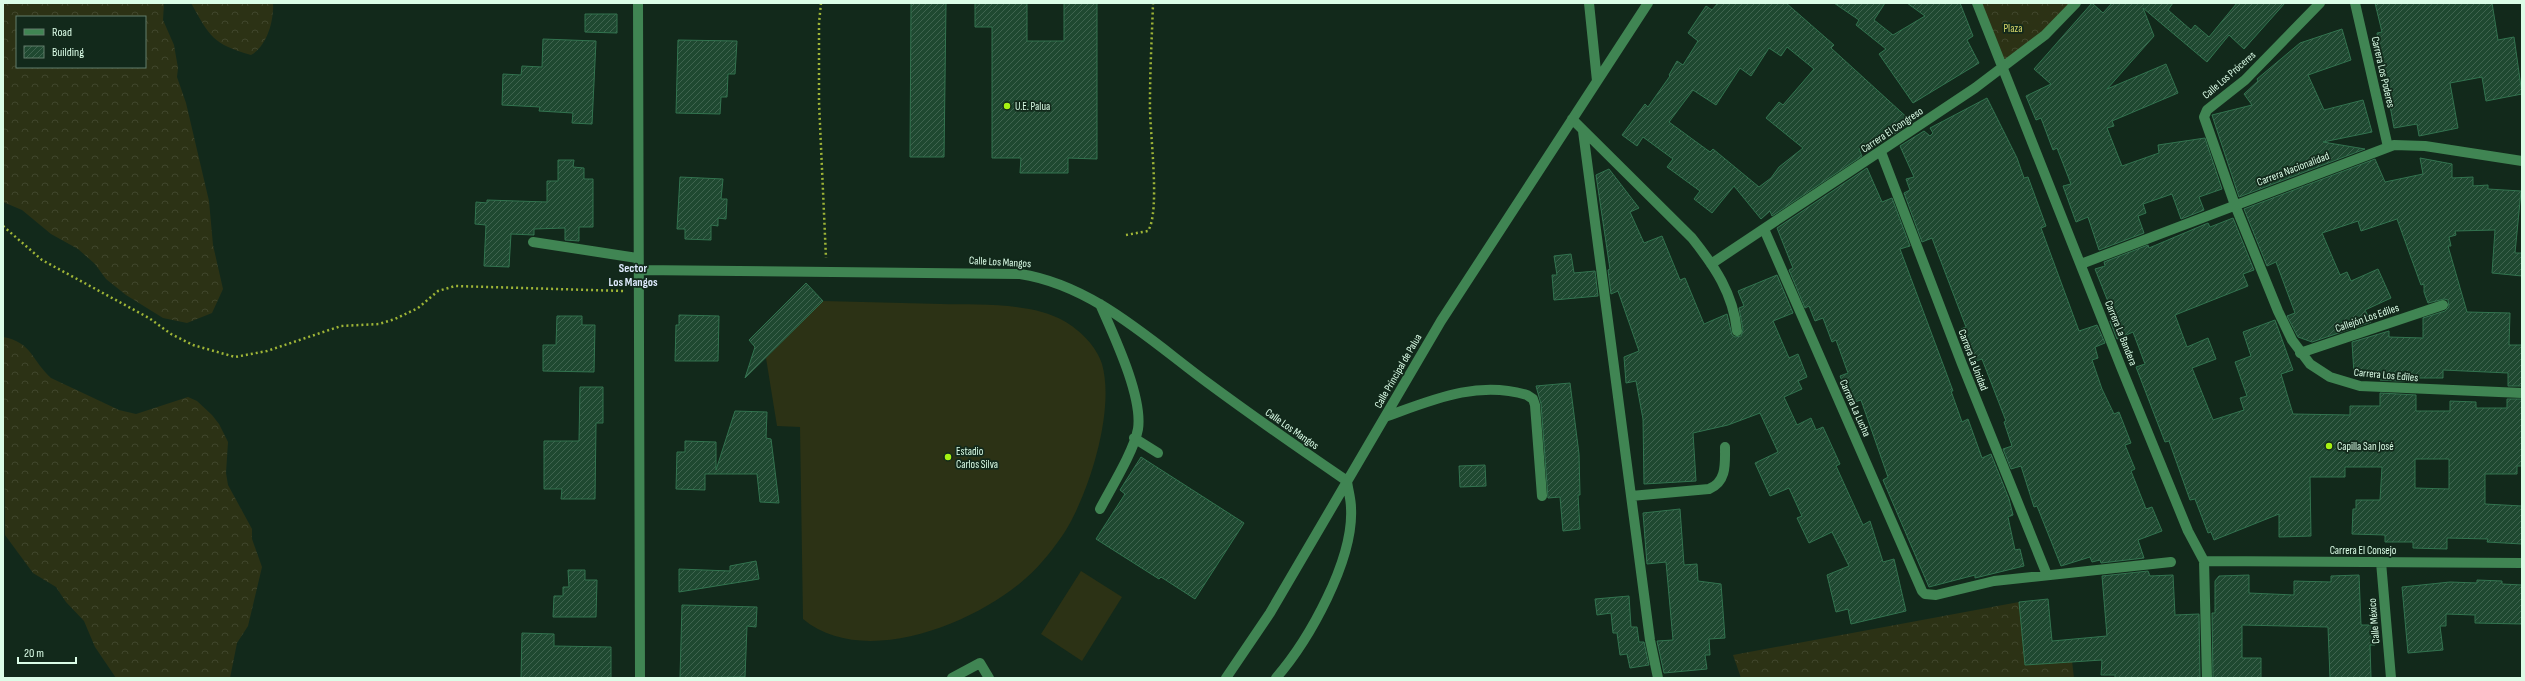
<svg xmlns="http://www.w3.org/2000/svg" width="2525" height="681" viewBox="0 0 2525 681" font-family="'Sofia Sans Condensed',sans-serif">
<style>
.forest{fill:url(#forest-crowns);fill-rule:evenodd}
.pitch{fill:#2c3215}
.building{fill:url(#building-hatch);stroke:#32734f;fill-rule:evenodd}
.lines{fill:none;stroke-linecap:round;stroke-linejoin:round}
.path{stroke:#9fb537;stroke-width:2.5;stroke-dasharray:2 3;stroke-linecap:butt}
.minor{stroke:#408553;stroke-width:10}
.poi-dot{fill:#a6f212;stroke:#12291b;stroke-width:1.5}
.labels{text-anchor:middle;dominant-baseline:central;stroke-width:3.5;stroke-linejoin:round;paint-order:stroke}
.park-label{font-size:11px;fill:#dad96a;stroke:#12291b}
.street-label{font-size:11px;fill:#dbfde7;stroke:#12291b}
.poi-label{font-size:11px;fill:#dbfde7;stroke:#12291b;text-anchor:start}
.neighbourhood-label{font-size:12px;font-weight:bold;fill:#ddeafd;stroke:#12291b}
</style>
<defs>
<pattern id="forest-crowns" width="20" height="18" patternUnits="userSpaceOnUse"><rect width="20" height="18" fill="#2c3215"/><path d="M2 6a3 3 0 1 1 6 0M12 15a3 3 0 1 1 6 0" fill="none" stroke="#40462c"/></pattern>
<pattern id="building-hatch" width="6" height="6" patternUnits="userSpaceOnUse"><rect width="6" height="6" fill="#1f4931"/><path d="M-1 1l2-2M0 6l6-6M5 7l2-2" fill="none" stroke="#3f644f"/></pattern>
</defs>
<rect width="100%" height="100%" fill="#12291b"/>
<path class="forest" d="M3 3H164L163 20 174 45 178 68 177 77 186 103 209 201 213 245 223 289 212 313 187 323 163 318 126 295 106 279 95 264 78 249 51 234 22 210 3 202ZM17 17H145V67H17Z
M191 3H273C274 21 267 46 251 55 213 44 210 37 191 3Z
M1977 3H2075L2003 68Z
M3 337C32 342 32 361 51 378L119 410 136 414 188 397 197 401 212 415 219 424 228 442 226 473 228 485 252 529V539L262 567 248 626 237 643 230 678H116L95 647 84 621 66 602 56 587 33 573 5 535Z
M2019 602 2025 665 2072 661 2074 678H1741L1733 655Z"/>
<path class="pitch" d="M823 301C863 302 902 303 941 304 978 305 1032 302 1064 321 1080 330 1097 347 1102 364 1115 410 1090 490 1066 530 1055 547 1041 565 1026 578 975 624 863 669 803 619L800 427 777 426 766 358Z
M1081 571 1122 597 1082 661 1041 634Z"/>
<path class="building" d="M911 3H946L944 157H910Z
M975 3H1027V41H1064V3H1097V159L1068 158V173H1020L1021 158H992V27H975Z
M1718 3H1786L1834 45 1831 48 1912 122 1894 134 1892 128 1859 149 1862 156 1772 216 1770 211 1761 219 1734 186 1712 213 1694 199 1700 191 1667 167 1673 159 1643 137 1637 146 1622 135 1645 104 1648 107 1670 76 1669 75 1677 61 1683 65 1698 41 1688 33 1706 6 1712 10ZM1787 47 1814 69 1783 105 1779 102 1766 118 1803 148 1779 167 1771 178 1759 187 1713 149 1710 152 1669 122 1693 90 1716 105 1740 68 1751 76 1769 48 1781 56Z
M1834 3H1885L1874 20 1893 35 1925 16 1907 3H1960L1973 36 1967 40 1979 63 1913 103 1879 54 1886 49 1856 25 1859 20Z
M2092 3 2103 13 2112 3H2173L2168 10 2191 30 2195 25 2209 37 2237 3H2285L2244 49 2229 35 2207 62 2143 8 2154 36 2107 89 2166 64 2178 93 2112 121 2114 126 2107 128 2122 166 2159 153 2158 145 2205 138 2222 189 2199 197 2204 210 2181 219 2172 194 2143 204 2146 213 2138 216 2144 233 2099 250 2088 217 2076 222 2063 186 2071 184 2057 148 2053 150 2041 118 2036 120 2026 96 2051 84 2034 69Z
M2375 3H2492L2498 40 2514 37 2522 94 2486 101 2482 77 2450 83 2458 128 2419 136 2417 124 2394 128 2377 33 2382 32Z
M585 14H617V33L585 32Z
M2342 29 2351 60 2308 75 2324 110 2363 100 2372 132 2323 142 2365 149 2239 197 2212 115 2252 105 2244 94 2258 81 2257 79 2300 43Z
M543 39 596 41 592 124 572 123 573 113 539 111 540 107 502 105 503 74 521 75 522 66 542 67Z
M678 40 737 41 735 74H728L727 97H721L720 114 676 113Z
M1987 98 2017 158 2024 178 2028 177 2046 226 2041 228 2079 331 2097 325 2105 343 2095 347 2098 358 2092 360 2102 389 2114 414 2119 412 2131 443 2125 445 2135 469 2131 471 2146 509 2152 507 2162 531 2138 540 2144 558 2101 563 2100 560 2092 562 2090 557 2061 566 2037 506 2034 507 2021 466 2011 469 2003 449 2012 446 2004 422 2006 421 1982 359 1973 362 1961 329 1966 327 1932 238 1922 242 1904 193 1910 190 1906 179 1914 177 1900 146 1924 131 1930 136 1933 133 1930 128Z
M2420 158 2452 164V178L2473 177V186L2488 185V189L2521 191 2515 253H2522V276L2492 273 2495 230 2455 231 2456 235 2449 237 2451 246H2448L2467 312 2510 313 2509 345H2522V386H2508V373L2443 370V378H2417L2416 382 2380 380 2379 371 2354 374 2352 342 2389 331V337L2423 338V318L2445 311 2449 307 2448 300 2444 299 2428 303 2424 292V284L2421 285 2397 219 2361 231 2358 221 2322 233 2340 275 2347 272 2351 281 2378 269 2391 298 2365 310 2371 322 2312 342 2298 337 2287 316 2295 313 2276 262 2267 266 2244 209 2375 159 2385 182 2423 174Z
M558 160H574L573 167 584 168V179H593V227H579V241L565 240V228L534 229V235L511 234 509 267 484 266 486 225 475 224 476 202 487 203V200L547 202V181H558Z
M1867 168 1882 202 1892 198 1910 246 1900 249 1953 391H1951L1962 422 1968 419 1982 458 1991 454 2009 499 2013 515 2008 517 2009 522 2015 550 2020 549 2024 566 1975 578V575L1929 587 1883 480 1888 477 1861 400 1851 403 1840 376 1848 373 1836 340 1832 342 1823 318 1815 321 1809 306 1805 308 1789 270 1793 268 1777 228Z
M1609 169 1639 208 1630 212 1644 243 1662 236 1680 280 1685 278 1704 324 1727 314 1732 335 1735 337 1741 336 1743 330 1739 308 1744 306 1738 291 1777 275 1793 313 1773 321 1789 358 1798 354 1807 377 1798 381 1802 389 1784 397 1797 425 1811 418 1816 430 1823 427 1840 464 1836 466 1863 525 1870 521 1883 562 1894 559 1906 611 1851 624 1848 609 1836 612 1827 575 1849 566 1832 532 1809 543 1797 518 1802 516 1789 488 1770 496 1755 463 1778 452 1760 413 1728 425 1693 433 1696 481 1644 484 1643 419 1636 381 1626 383 1624 357 1639 351 1618 291 1611 294 1608 270 1610 269 1596 175Z
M680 177 723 179 721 199H727L726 219 718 218V226L711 225V240L685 239V229H677Z
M2233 218 2254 270 2243 274 2248 286 2175 315 2187 347 2208 338 2216 359 2192 368 2213 420 2244 410 2240 398 2247 396 2235 362 2251 356 2243 332 2275 320 2293 370 2281 374 2293 414 2350 415V406H2380V393L2416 395V411H2450V401L2476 402V408H2507V399H2522V466H2517V474H2485V504L2522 506V544L2487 542 2488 539 2447 538V549L2413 548V542H2385V535L2352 534 2353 509H2356V500H2380L2382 467H2345V477H2310L2311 536 2279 537V514L2214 540 2211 532 2208 533 2195 499 2190 500 2169 441 2165 442 2136 367 2145 364 2133 332 2117 339 2110 321 2115 319 2095 269 2105 266 2104 262 2148 245 2149 248 2208 223 2210 227ZM2415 459H2449V489L2415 488Z
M1571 254 1574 273 1595 271 1598 296 1554 300 1552 275H1557L1554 256Z
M806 283 823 301 745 378 755 347 749 340Z
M679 315 719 316 718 361H675L676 325H679Z
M557 316H582V325H595L594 372 543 371V345H556Z
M1570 383 1579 454 1580 495H1578L1580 529 1563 531 1560 497 1548 498 1541 404 1536 386Z
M580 387H603V423H596L595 499H561L562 489H544V441H579Z
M735 411 767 412 766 438 771 439 779 503 760 502 757 474H705V490L676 489 677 452H685V441L716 442V470Z
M1141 457 1244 523 1195 599 1161 577 1159 579 1096 539 1125 494 1120 490Z
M1485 465 1486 486 1460 487 1459 466Z
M1680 509 1684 565 1697 564 1698 581 1721 584 1725 638 1709 639 1710 655H1705L1707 669 1664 673 1657 641 1673 640 1666 562 1647 564 1643 513Z
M756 561 759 579 679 592V569L730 571V566Z
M568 570H585V580H597L596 617H553L554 596H563V587H569Z
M2148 571 2150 576 2173 575 2175 615 2199 614 2200 678H2115V675H2101L2102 660 2025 665 2019 602 2048 599 2052 641 2107 636 2102 576Z
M2249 575V593L2294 595V581L2331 582V576L2359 575 2361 625H2374L2375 645H2370L2371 678H2330L2328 627 2242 625V658H2261V678H2213L2212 613H2215V581L2219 576Z
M2477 580 2502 581V584L2522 585V624L2475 623V615L2446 614V626H2440L2443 650 2408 653 2402 587 2450 582 2477 583Z
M1629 596 1631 627H1637L1639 642H1644L1649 665 1630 668 1627 654 1620 655 1617 633H1613L1611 613 1597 615 1595 599Z
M682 605 757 607 756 627 747 626 745 677 680 678Z
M522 633 554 634V646L611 647V678H521Z"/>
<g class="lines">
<path class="path" d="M821 3 819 23V102L826 258
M3 226 42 260 149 318 171 334 193 345 235 357 267 351 341 326 379 324 395 319 418 308 438 291 455 286 624 291
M1126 235 1148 231C1161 210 1149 130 1150 101 1150 68 1152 36 1153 3"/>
<path class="minor" d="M638 3 640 678
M1589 3 1597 81
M1977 3 2121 367 2188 531 2204 561 2207 678
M2320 3 2245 80 2207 110 2204 117 2235 205 2278 311 2292 340 2310 364 2330 377 2360 386 2522 393
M2355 3 2388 147
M1572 119 1692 238C1715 267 1733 293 1737 331
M1583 131 1650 640 1658 678
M1881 152 1962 364 2047 575
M1764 229 1922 591 1925 594 1936 595 1994 581 2171 562
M533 242 637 258
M1711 264 1975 88 2045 35 2076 3
M2081 264 2394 145 2425 146 2522 161
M638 270 1020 274C1093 285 1151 341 1208 383 1254 417 1300 449 1347 481 1348 490 1351 499 1351 508 1354 560 1309 640 1276 678
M1100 304C1113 334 1143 396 1138 429 1134 451 1111 488 1100 509
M2300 353 2443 305
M1385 417C1432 400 1477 380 1527 395L1533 399 1535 405 1542 496
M1134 438 1158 453
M1631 496 1709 489C1727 482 1725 463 1725 447
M2204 561 2522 563
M2381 562 2391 678
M952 678 980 663 989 678
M1226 678 1270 613 1441 321 1648 3"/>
</g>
<g class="poi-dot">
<circle cx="1007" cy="106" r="4"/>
<circle cx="2329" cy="446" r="4"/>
<circle cx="948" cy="457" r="4"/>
</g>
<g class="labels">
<g class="park-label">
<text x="2013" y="28">Plaza</text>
</g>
<g class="street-label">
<text transform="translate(2383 72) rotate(77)">Carrera Los Poderes</text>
<text transform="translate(2229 75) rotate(-41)">Calle Los Próceres</text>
<text transform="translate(1892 130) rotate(-34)">Carrera El Congreso</text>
<text transform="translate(2293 169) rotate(-21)">Carrera Nacionalidad</text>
<text transform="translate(1000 262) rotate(3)">Calle Los Mangos</text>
<text transform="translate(2367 318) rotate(-19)">Callejón Los Ediles</text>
<text transform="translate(2121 333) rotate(68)">Carrera La Bandera</text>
<text transform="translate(1973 360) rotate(69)">Carrera La Unidad</text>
<text transform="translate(1398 371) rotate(-60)">Calle Principal de Palua</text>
<text transform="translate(2386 375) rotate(5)">Carrera Los Ediles</text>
<text transform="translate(1855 408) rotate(66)">Carrera La Lucha</text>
<text transform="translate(1292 429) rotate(35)">Calle Los Mangos</text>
<text x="2363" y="550">Carrera El Consejo</text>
<text transform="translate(2374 621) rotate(-95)">Calle México</text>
</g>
<g class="poi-label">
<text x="1015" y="106">U.E. Palua</text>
<text x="2337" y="446">Capilla San José</text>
<text x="956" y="451">Estadio<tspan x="956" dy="13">Carlos Silva</tspan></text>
</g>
<g class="neighbourhood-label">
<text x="633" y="268">Sector<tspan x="633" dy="14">Los Mangos</tspan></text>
</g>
</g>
<rect width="2525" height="681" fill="none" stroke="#dbfde7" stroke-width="8"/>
<rect x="16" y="16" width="130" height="52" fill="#12291b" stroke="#627e6d"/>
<rect x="24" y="29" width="20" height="6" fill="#408553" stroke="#627e6d"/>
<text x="52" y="36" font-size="12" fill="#dbfde7">Road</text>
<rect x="24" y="46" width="20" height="12" fill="url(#building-hatch)" stroke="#627e6d"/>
<text x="52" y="56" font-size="12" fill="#dbfde7">Building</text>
<path d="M18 657v6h58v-6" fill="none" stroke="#dbfde7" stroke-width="2"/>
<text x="24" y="657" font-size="12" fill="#dbfde7" stroke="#12291b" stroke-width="3" paint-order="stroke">20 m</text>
</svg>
